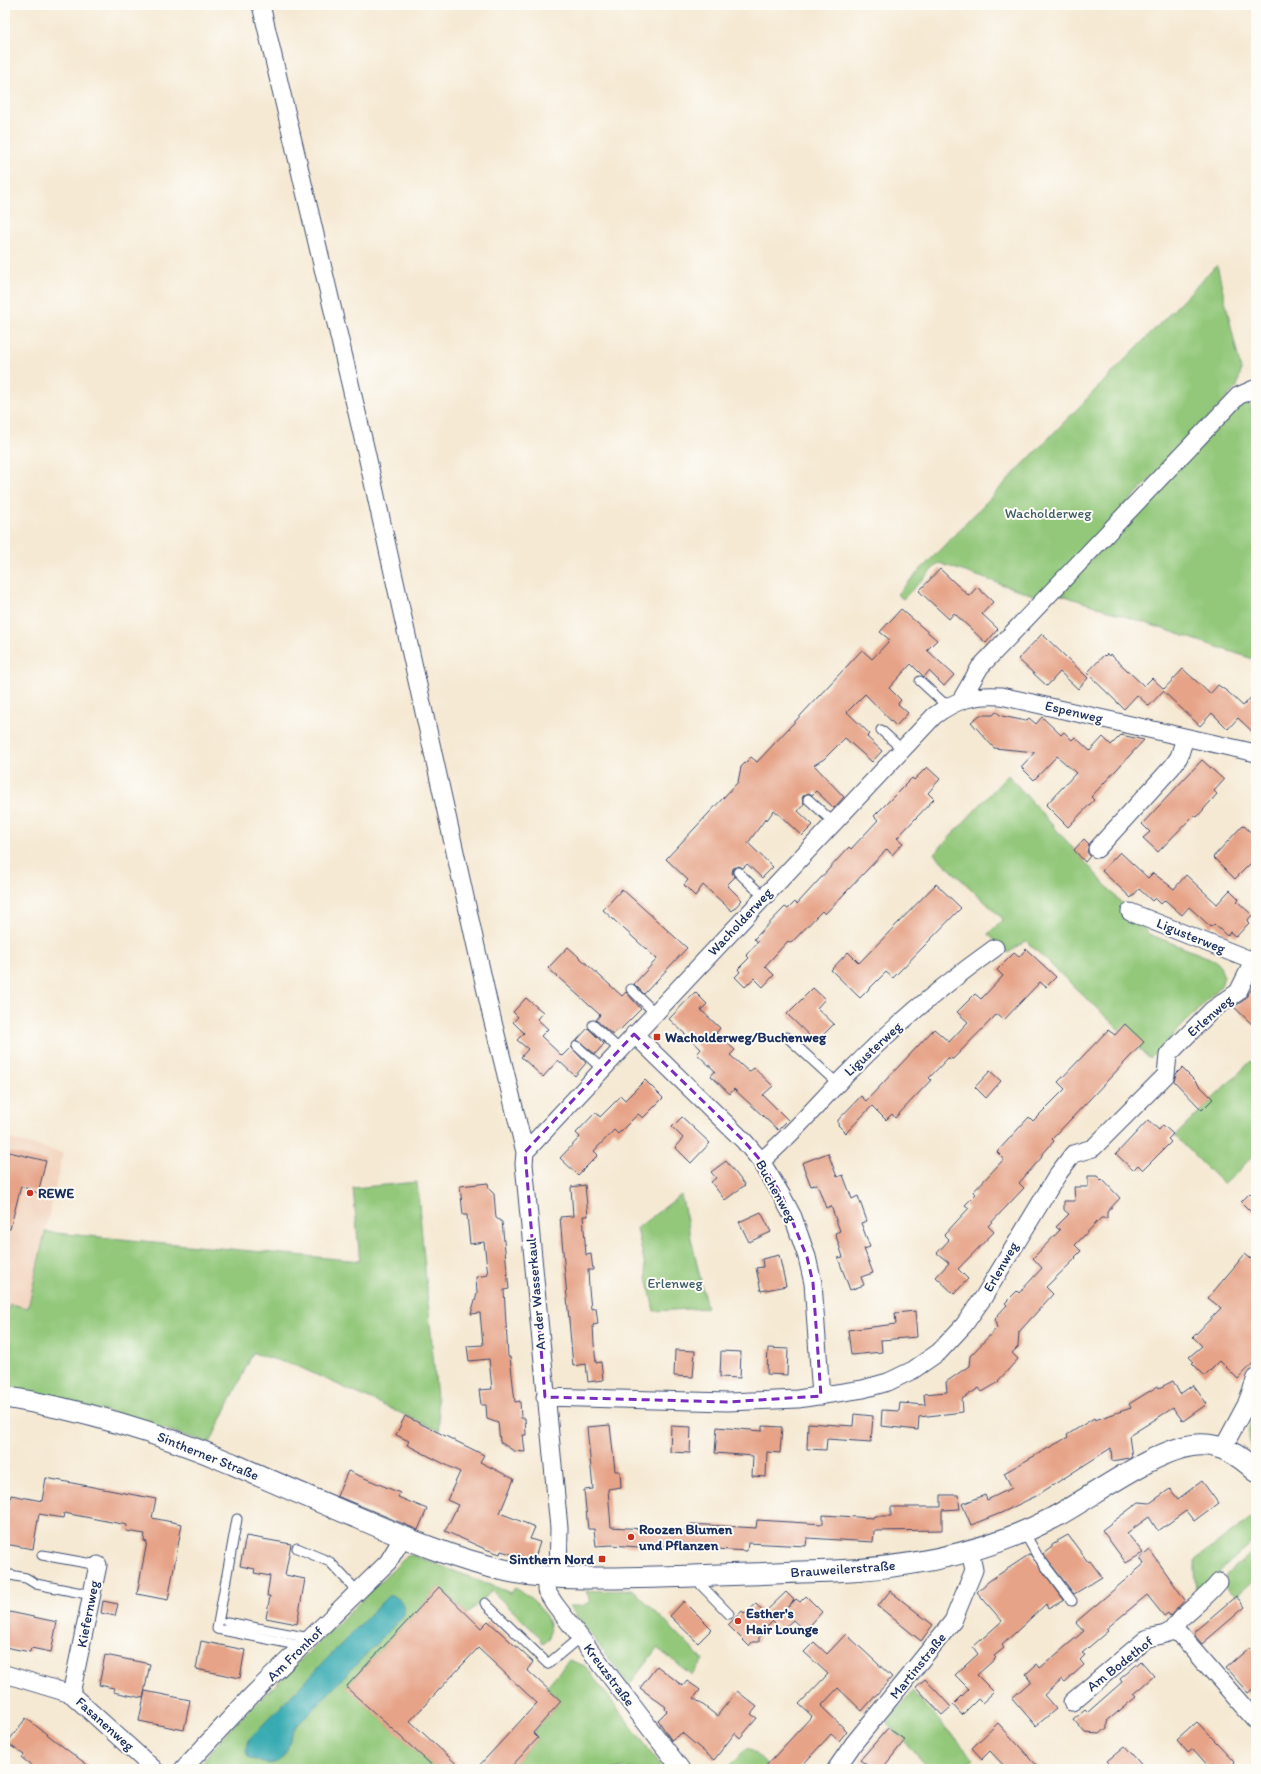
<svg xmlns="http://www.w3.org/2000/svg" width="1261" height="1774" viewBox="0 0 1261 1774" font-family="Itim,sans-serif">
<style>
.built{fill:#f2d4be}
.green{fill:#93c87a;stroke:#577c6c}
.water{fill:#39abb2;stroke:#2a6d88}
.building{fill:#e6a387}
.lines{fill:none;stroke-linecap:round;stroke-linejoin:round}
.service-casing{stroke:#3c4b70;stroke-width:11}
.minor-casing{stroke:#3c4b70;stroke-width:19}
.tertiary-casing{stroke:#3c4b70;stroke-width:23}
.service{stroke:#fff;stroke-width:9}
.minor{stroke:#fff;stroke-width:17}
.tertiary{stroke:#fff;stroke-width:21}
.marked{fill:none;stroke:#7b2cbf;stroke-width:3;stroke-dasharray:8 5;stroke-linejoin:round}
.poi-dot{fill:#c8321e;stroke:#fdfcf7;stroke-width:1.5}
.labels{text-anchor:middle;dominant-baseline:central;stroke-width:4;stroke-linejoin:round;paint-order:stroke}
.park-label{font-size:14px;fill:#3f5d66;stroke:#fdfcf7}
.street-label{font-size:14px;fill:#1b2f5e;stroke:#fdfcf7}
.poi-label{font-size:14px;font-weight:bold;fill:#1b2f5e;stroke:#fdfcf7;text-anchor:start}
</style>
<rect width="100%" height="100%" fill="#fdfcf7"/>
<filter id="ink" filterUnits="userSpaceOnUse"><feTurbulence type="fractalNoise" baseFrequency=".025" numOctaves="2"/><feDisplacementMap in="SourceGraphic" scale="8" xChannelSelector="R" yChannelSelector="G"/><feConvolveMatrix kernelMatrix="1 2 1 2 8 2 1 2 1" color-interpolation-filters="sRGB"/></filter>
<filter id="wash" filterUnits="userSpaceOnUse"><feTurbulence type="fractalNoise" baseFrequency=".012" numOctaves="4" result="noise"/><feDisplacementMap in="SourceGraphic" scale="16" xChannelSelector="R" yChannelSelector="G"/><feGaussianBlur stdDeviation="0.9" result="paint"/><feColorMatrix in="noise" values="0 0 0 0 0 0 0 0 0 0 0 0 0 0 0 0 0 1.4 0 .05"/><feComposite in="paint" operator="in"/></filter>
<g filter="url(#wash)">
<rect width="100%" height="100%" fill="#f5e9d3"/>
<path class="built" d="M5 1138 63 1153 28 1308 10 1304 5 1320Z"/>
<path class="green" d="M1217 265 1241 370 1237 387 1039 597 939 563 903 599 897 594Z
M1240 401 1250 404 1256 432V660L1059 594Z
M1008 775 1149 934 1212 959 1219 964 1224 977 1221 986 1150 1059 1026 941 1008 953 988 934 1003 919 934 854Z
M1251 1061 1256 1066V1153L1224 1185 1175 1136Z
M417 1182 440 1431 299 1367 253 1353 210 1443 105 1411 5 1388V1320L10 1304 28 1308 45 1232 360 1261 353 1188Z
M681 1195 707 1308 654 1311 637 1228Z
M1256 1414V1454C1246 1441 1248 1428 1256 1414Z
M1256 1514V1539L1220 1571 1218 1581 1198 1599 1194 1561Z
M1256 1549V1579L1236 1596 1225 1585 1226 1575Z
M413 1555 511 1593 515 1588C534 1598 554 1616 549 1639L543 1644 540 1640 541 1638 492 1591 467 1614 439 1587 347 1686 436 1769H196L227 1732 407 1556Z
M634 1590 703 1660 692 1675 657 1648 629 1685 569 1606H581L591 1602 586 1591Z
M569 1660 585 1666 664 1769H509L538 1738 533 1733 561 1701 546 1687Z
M912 1691 974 1759 963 1769H924L927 1766 887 1723Z
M748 1747 771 1769H726Z"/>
<path class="water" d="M388 1596C399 1595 406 1604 404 1615L296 1727C286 1741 291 1760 270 1764L249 1758 245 1750 250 1738Z"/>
<g id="blocks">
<path class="building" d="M940 569 969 596 977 587 993 602 982 614 998 629 986 643 954 613 949 619 919 591Z
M901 609 937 640 927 650 954 675 944 686 929 671 924 677 911 664 889 688 901 700 898 704 908 713 896 726 865 694 847 712 870 734 867 737 882 751 872 762 845 738 824 759 814 765 844 797 834 808 816 791 812 795 809 793 804 795 802 798 804 804 798 811 813 825 802 836 774 810 767 820 766 818 748 843 773 867 762 878 747 864 743 868 739 866 733 868 732 873 735 877 727 885 742 900 732 911 703 885 695 896 684 885 688 880 666 859 738 782 741 767 751 757 757 762 862 650 872 659 890 640 880 632Z
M1042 634 1088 678 1078 689 1060 672 1047 686 1018 659Z
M1107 654 1109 656 1110 654 1144 686 1152 678 1164 689 1183 669 1210 694 1218 685 1228 692 1243 706 1256 692V735L1238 718 1228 729 1212 713 1200 726 1163 691 1149 706 1137 695 1124 709 1087 673 1104 655 1105 656Z
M996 712 1002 716 1026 721 1029 718 1036 724 1042 717 1061 735 1064 732 1072 740 1075 737 1090 751 1103 737 1111 745 1121 735 1144 740 1091 797 1094 800 1068 827 1046 805 1076 773 1057 756 1034 780 1021 767 1035 752 994 748 971 722 980 715H993Z
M1202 760 1224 780 1214 791 1217 794 1197 817 1194 815 1158 852 1143 838 1150 832 1142 824Z
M927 767 940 779 928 793 934 799 897 838 903 843 892 855 887 849 825 914 822 911 791 943 788 941 765 966 774 975 763 987 754 978 745 987 735 977 740 972 738 969 749 958 746 955 758 942 754 939 785 907 788 909 795 902 797 904 849 847 851 849 878 820 874 816 912 778 914 780Z
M1243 825 1256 837V858L1235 879 1213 857Z
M1084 839 1089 844 1087 852 1090 856 1085 862 1074 850Z
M1120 852 1148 878 1153 873 1174 889 1186 875 1217 904 1230 890 1239 899 1237 901 1252 915 1247 921 1249 923 1236 937 1230 932 1227 936 1214 924 1211 927 1189 907 1182 915 1165 900 1161 904 1155 898 1152 901 1139 889 1131 898 1102 871Z
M936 884 961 908 893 978 886 972 860 998 831 970 848 952 859 963Z
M622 889 687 948 644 994 634 984 657 959 603 910Z
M568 947 622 996 626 992 641 1009 620 1030 618 1029 613 1035 596 1020 600 1015 548 968Z
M1026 949 1056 977 1046 987 1040 982 1004 1020 997 1014 953 1059 948 1058 929 1078 931 1080 895 1118 892 1114 886 1120 872 1106 846 1133 838 1125V1120L861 1096 866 1101 934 1029 949 1042 968 1022 957 1012 975 994 981 999 1003 976 997 970 1014 953 1019 957Z
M1256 983V1028L1234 1007 1244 1000Z
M813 988 825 999 817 1008 834 1024 816 1042 787 1014Z
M695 992 707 1004 701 1010 720 1028 716 1033 735 1050 730 1055 749 1072 754 1068 773 1086 763 1095 788 1120 778 1130 734 1089 730 1094 711 1076 715 1071 697 1054 701 1049 669 1019Z
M526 998 543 1012 537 1019 548 1029 541 1036 562 1056 571 1047 586 1063 575 1076 558 1060 543 1077 521 1057 528 1049 517 1040 524 1033 513 1022 518 1017 513 1012Z
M1125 1024 1144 1042 1052 1139 1054 1141 1041 1156 1042 1157 1019 1183 1024 1188 988 1226 994 1232 958 1269 968 1279 954 1294 936 1277 949 1263 937 1253 949 1240 944 1235 969 1208 965 1205 976 1194 973 1192 1004 1159 997 1152 1029 1117 1033 1121 1065 1089 1058 1082 1108 1030 1115 1035Z
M588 1028 604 1044 595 1054 577 1040Z
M1182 1068 1213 1099 1202 1110 1174 1081 1176 1074Z
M990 1071 1001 1081 986 1098 975 1087Z
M645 1080 663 1098 643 1118 638 1114 618 1134 614 1130 594 1151 598 1155 578 1175 560 1158 580 1137 576 1133 596 1112 600 1117 621 1096 625 1100Z
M682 1117 710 1143 691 1163 675 1147 683 1138 672 1127Z
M1148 1120 1159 1130 1163 1125 1173 1134 1168 1139 1171 1142 1143 1170 1138 1165 1133 1170 1116 1154Z
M5 1151 46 1161 38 1193 21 1186 10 1229H5Z
M828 1153 837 1177 843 1175 852 1199 858 1196 867 1221 861 1223 870 1247 864 1249 873 1273 861 1277 864 1285 850 1290 838 1258 843 1257 835 1233 840 1231 831 1206 826 1208 817 1184 811 1186 802 1163Z
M726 1161 745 1185 725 1200 711 1182 716 1178 711 1172Z
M1088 1176H1097L1101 1180 1102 1179 1120 1198 1107 1212V1218H1101L1075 1245 1081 1251 1075 1257 1076 1258 1046 1287 1053 1294 1019 1332 1018 1347 1012 1353 1018 1359 998 1381 999 1382 982 1392 979 1388 962 1399 963 1412 919 1417 918 1430 881 1426 882 1410 899 1411 900 1403 925 1405 924 1394 947 1392 946 1382 969 1366 970 1356 997 1328 995 1321 996 1317 1007 1305 1005 1303 1017 1291 1019 1293 1042 1268 1033 1258 1060 1230 1056 1227 1069 1214 1064 1210V1201H1075L1074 1187H1088Z
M488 1183 489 1189 494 1194 496 1218 502 1222 509 1289 504 1290 508 1357H510L515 1402 520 1401 521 1418H525L526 1435H523L525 1452 514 1451 500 1442 498 1423 487 1419 486 1405H481L479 1390 492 1389 489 1359 469 1361 467 1346 483 1345 480 1313 471 1314 477 1293 476 1277 488 1275 484 1242 470 1244 467 1215H463L460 1186Z
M585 1185 588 1216H583L586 1255 591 1254 593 1270H588L589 1289 591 1309 596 1308 598 1324 593 1325 594 1344 596 1363 601 1362 603 1380 588 1382 586 1364 573 1366 560 1217 573 1216 571 1187Z
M1250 1193 1256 1199V1217L1241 1202Z
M761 1212 771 1232 749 1242 739 1222Z
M1245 1254 1256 1263V1360L1238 1379 1220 1361 1205 1376 1192 1363 1194 1362 1189 1357 1202 1346 1193 1337 1221 1308 1208 1298Z
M779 1255 786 1286 761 1291 756 1268 763 1267 762 1259Z
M915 1311 917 1337 881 1340 882 1352 851 1355 848 1330 896 1324 895 1313Z
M768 1348 788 1349 787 1375 767 1374Z
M675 1350 695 1351 693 1377 674 1376Z
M721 1351 741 1352 740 1378 720 1377Z
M1173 1381 1180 1394 1193 1385 1207 1404 1183 1421 1173 1408 1129 1436 1132 1457 1129 1458 1112 1461 1111 1448 1036 1496 1001 1513 971 1525 962 1504 985 1495 987 1500 1012 1488 1004 1473 1068 1437 1067 1435 1094 1418 1095 1420 1131 1408 1129 1404 1158 1386 1159 1388Z
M854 1414 873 1416 871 1442 827 1439 826 1450 807 1449 808 1423 853 1426Z
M405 1416 484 1455 480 1462 514 1479 500 1513 535 1527 530 1539 540 1542 534 1561 501 1551 500 1554 485 1549 445 1531 458 1505 447 1500 460 1472 407 1445 409 1441 396 1435Z
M610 1425 615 1471H620L621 1487 608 1489 611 1527 690 1532 691 1524 756 1528 757 1520 823 1524V1515L873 1518 874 1516H891V1507H941V1495H958L960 1509 942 1510V1530L874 1531 873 1542 807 1538 806 1546 748 1543 747 1551 652 1545V1548L612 1545 596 1546 594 1529H588L584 1490 593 1489 587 1427Z
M671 1426 691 1427 690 1453 670 1452Z
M762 1426 782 1427 780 1453 767 1452 766 1477 752 1476 753 1456 715 1453 717 1427 762 1431Z
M348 1471 400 1493 398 1497 427 1509 418 1530 337 1496Z
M46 1478 156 1499 152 1518 182 1524 168 1600 137 1594 147 1542 144 1541 145 1534 126 1531 127 1525 64 1513 63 1518 39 1514 33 1549 5 1544V1514L7 1515 11 1495 42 1501Z
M1202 1481 1218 1503 1194 1521 1186 1511 1158 1531 1149 1517 1127 1533 1143 1553 1126 1563 1102 1530 1139 1502 1150 1503 1170 1489 1178 1499Z
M1068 1535 1088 1562 1090 1561 1102 1577 1074 1594 1043 1554 1052 1547V1544Z
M246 1536 291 1544 285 1575 305 1579 297 1624 266 1618 270 1596H267L270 1576 254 1573 255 1569 240 1566Z
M1150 1550 1185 1600 1170 1616 1168 1613 1164 1616 1147 1595 1118 1619 1106 1629 1108 1631 1082 1653 1085 1655 1080 1660 1084 1665 1065 1682 1062 1679 1044 1695 1056 1709 1036 1726 1012 1698 1031 1681 1026 1674 1037 1664 1040 1668 1084 1631 1076 1622 1144 1564 1140 1558Z
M1030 1554 1064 1600 1048 1609 1046 1604 1002 1645 1004 1648 994 1656 996 1658 977 1675 994 1692 982 1703 978 1699 962 1715 953 1705 969 1689 955 1675 978 1654 973 1647 1002 1621 977 1592 989 1581Z
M439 1587 481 1628 488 1621 533 1662 527 1670 561 1701 533 1733 538 1738 509 1769H476L537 1703 478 1648 410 1721 462 1769H436L346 1687Z
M890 1591 933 1625 921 1641 878 1606Z
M786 1592 794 1600 784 1611 796 1599 800 1602 806 1596 822 1612 805 1631 793 1620 782 1630 773 1621 759 1635V1642H752L749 1646 728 1625 742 1611 745 1614 756 1604 764 1613Z
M1236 1596 1245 1607 1202 1644 1195 1636V1631Z
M103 1601 118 1604 115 1616 101 1613Z
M684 1601 712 1629 698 1643 670 1616Z
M5 1611 57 1622 51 1652 31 1648 30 1652 5 1647Z
M846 1634 892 1677 862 1711 838 1688 821 1706 847 1731 839 1741 831 1734 799 1769H763L812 1716 799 1704 828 1674 804 1652 814 1642 827 1654Z
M201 1641 245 1650 240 1678 196 1669Z
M1250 1647 1256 1653V1686L1248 1693 1226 1668Z
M105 1655 150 1664 143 1698 113 1692 114 1688 99 1685Z
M1141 1661 1154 1676 1133 1694 1136 1697 1107 1721V1728L1100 1734 1085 1733 1073 1719 1085 1709 1088 1712 1122 1682 1120 1679Z
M657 1666 683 1686 687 1681 699 1689 700 1690 694 1698 717 1716 737 1691 757 1707 751 1714 757 1718 740 1738 735 1733 714 1760 682 1733 671 1740 658 1720 667 1711 665 1709 666 1707 640 1688Z
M925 1679 951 1707 942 1715 916 1687Z
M145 1691 190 1700 184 1730 139 1721Z
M26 1718 66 1749 93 1769H36L22 1758 24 1755 7 1743Z
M1197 1722 1235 1762 1228 1769H1211L1193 1749 1188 1753 1177 1740Z
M998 1723 1040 1769H1007L990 1751 982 1759 972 1748Z
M888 1728 905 1740 882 1769H872L860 1760Z
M1125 1746 1145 1769H1114L1107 1761Z"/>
</g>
</g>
<g filter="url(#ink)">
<use href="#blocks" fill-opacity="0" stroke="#3c4b70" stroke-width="1"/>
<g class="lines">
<g class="service-casing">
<path id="service" d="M920 681 947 706
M881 730 903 750
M808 799 834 823
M738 872 764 897
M631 989 654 1012
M593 1025 620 1050
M787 1037 837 1083
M577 1046 602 1069
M237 1519 217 1629 302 1646
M1024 1532 1037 1555 1072 1601
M297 1548 330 1562 358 1592
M42 1555 98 1565
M5 1574 26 1578 36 1584 92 1595
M700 1576 701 1585 729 1614
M485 1603 548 1664 580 1637
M227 1622 310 1638"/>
</g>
<g class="minor-casing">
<path id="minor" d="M261 5 366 451 491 1014 525 1152 524 1164 559 1528 558 1578
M961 700 980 667 1238 396 1254 389
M1097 849 1172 767 1179 757 1185 738
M1130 912 1253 961
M634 1034 744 1141 761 1161 782 1196 793 1217 807 1257 813 1283 821 1396
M525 1152 934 716C955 700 975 694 1001 696L1256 753
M761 1161C794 1134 820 1100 851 1070 895 1025 943 985 995 948
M545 1397 728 1402 798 1399 863 1389 888 1382 913 1370 939 1352 964 1325 983 1298 1058 1174 1073 1154 1093 1148 1166 1075 1168 1055 1212 1010 1238 992 1256 956
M1223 1448 1246 1405 1256 1378
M546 1577V1590L554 1603 681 1769
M1171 1631 1180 1634 1256 1721
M5 1674 71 1694 154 1769
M71 1694 98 1565
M1072 1702 1146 1639C1154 1635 1162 1637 1169 1632 1174 1629 1177 1622 1181 1618 1194 1606 1208 1596 1219 1582
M183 1769 251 1696 388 1562 403 1537
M836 1769 854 1743 953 1621 974 1570 970 1551"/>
</g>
<g class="tertiary-casing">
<path id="tertiary" d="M5 1397C83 1410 160 1433 233 1464 275 1483 318 1501 361 1519 407 1539 454 1559 504 1570 541 1579 578 1578 615 1578 688 1577 761 1573 834 1571 909 1568 983 1554 1051 1519 1090 1499 1155 1448 1197 1445 1221 1443 1240 1456 1256 1471"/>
</g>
<use href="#service" class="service"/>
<use href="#minor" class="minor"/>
<use href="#tertiary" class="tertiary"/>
</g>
</g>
<path class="marked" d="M634 1034 744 1141 761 1161 782 1196 807 1257 813 1283 821 1396 728 1402 545 1397 525 1152Z"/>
<g class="poi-dot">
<rect x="653" y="1033" width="8" height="8" rx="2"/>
<circle cx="30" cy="1193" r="4"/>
<circle cx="631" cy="1537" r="4"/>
<rect x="598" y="1555" width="8" height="8" rx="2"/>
<circle cx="738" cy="1621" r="4"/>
</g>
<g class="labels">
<g class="park-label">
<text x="1048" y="513">Wacholderweg</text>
<text x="675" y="1283">Erlenweg</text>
</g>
<g class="street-label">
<text transform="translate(1074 712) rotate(13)">Espenweg</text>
<text transform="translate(740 922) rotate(-47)">Wacholderweg</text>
<text transform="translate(1191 936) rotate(22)">Ligusterweg</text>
<text transform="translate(1210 1016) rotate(-41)">Erlenweg</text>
<text transform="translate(873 1049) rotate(-43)">Ligusterweg</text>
<text transform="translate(776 1191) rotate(61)">Buchenweg</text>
<text transform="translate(1001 1267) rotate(-60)">Erlenweg</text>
<text transform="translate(536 1294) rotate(-95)">An der Wasserkaul</text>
<text transform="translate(208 1456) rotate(22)">Sintherner Straße</text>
<text transform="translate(843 1569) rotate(-4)">Brauweilerstraße</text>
<text transform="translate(88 1614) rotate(-79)">Kiefernweg</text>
<text transform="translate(295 1654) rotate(-44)">Am Fronhof</text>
<text transform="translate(1120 1664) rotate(-38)">Am Bodethof</text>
<text transform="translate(918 1666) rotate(-51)">Martinstraße</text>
<text transform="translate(609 1675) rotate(53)">Kreuzstraße</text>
<text transform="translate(105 1724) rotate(42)">Fasanenweg</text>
</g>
<g class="poi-label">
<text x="665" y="1037">Wacholderweg/Buchenweg</text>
<text x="38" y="1193">REWE</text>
<text x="639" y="1529">Roozen Blumen<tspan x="639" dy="16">und Pflanzen</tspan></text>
<text x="594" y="1559" text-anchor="end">Sinthern Nord</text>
<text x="746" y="1613">Esther's<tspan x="746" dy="16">Hair Lounge</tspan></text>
</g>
</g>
<rect width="1261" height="1774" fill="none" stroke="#fdfcf7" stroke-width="20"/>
</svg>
